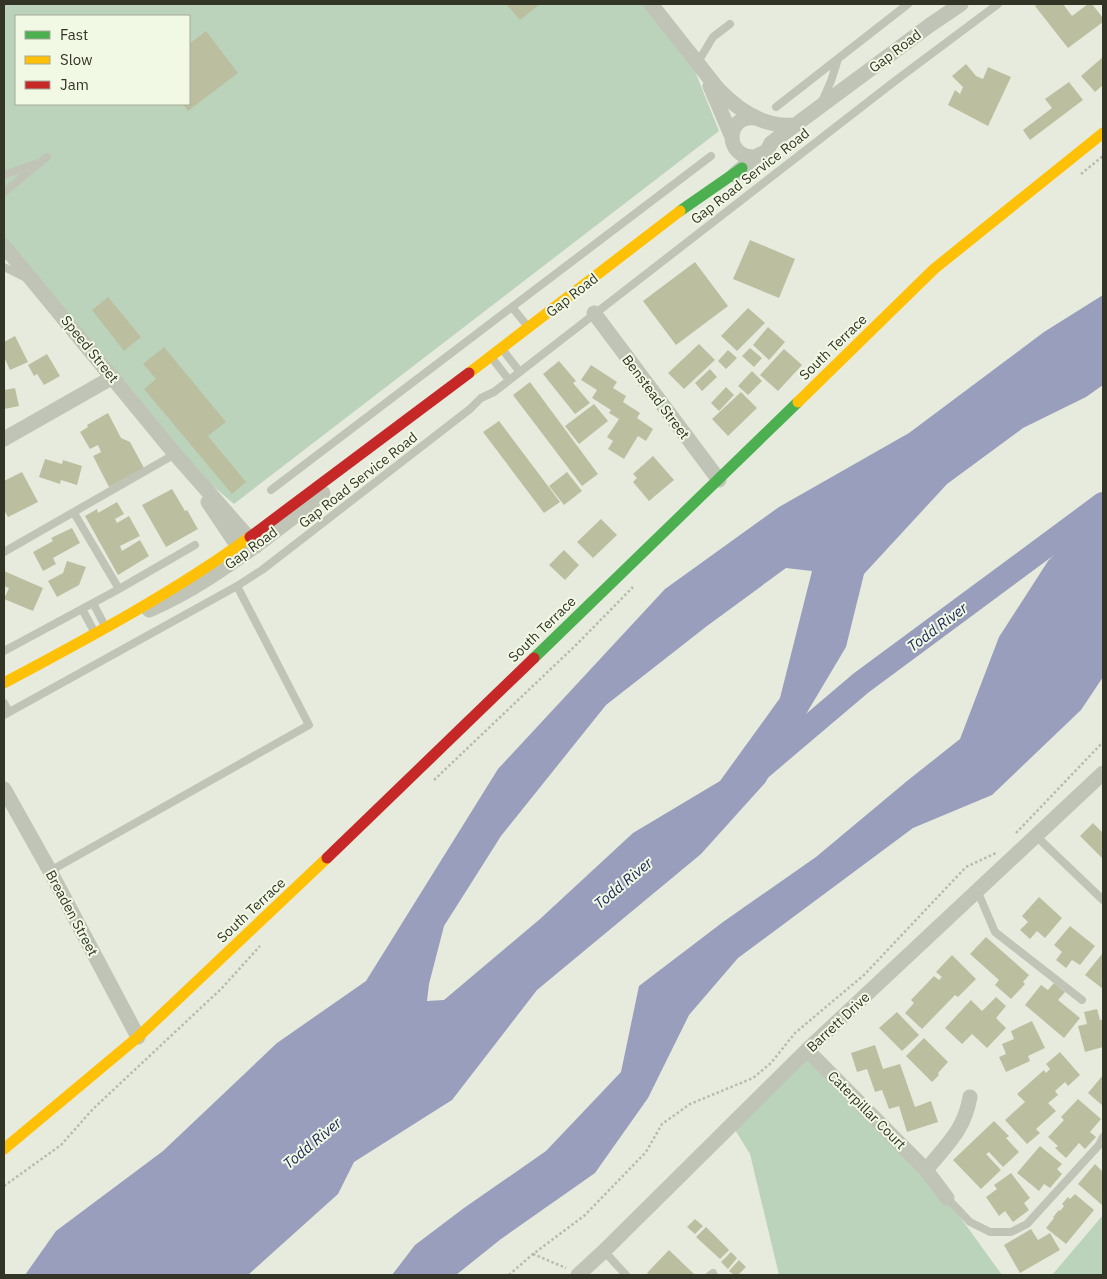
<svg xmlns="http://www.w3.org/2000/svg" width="1107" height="1279" viewBox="0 0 1107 1279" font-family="'IBM Plex Sans',sans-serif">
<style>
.green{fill:#bcd3bb;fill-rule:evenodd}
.water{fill:#989ebc;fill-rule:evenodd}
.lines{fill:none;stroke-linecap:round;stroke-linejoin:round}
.river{stroke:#989ebc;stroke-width:24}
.building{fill:#bbbf9f}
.path{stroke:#b7bbae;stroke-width:2.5;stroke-dasharray:2.5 2.5;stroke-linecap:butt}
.lane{stroke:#c0c4b7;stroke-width:8}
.street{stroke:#c0c4b7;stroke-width:15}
.fast{stroke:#4caf50;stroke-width:11}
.slow{stroke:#ffc107;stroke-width:11}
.jam{stroke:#c62828;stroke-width:11}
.labels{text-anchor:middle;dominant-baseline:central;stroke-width:4;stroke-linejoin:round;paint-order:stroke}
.street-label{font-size:14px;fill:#323426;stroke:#f1f9e4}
.water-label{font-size:15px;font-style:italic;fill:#1b2156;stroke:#f1f9e4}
</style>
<rect width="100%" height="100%" fill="#e7ebde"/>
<path class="green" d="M4 4H651L684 44 719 131 234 504 175 454 4 247ZM16 16H189V104H16Z
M807 1050 926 1170 1002 1275H779L750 1154 732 1125Z
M1103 1215V1275H1052Z"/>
<path class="water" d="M1103 295V385L1086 397 1023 428 947 484 864 574 846 647 765 783 701 854 537 990 452 1100 354 1162 338 1194 248 1275H25L56 1231 163 1151 277 1043 366 981 498 769 665 589 779 507 909 433 1044 332ZM786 568 812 571 780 698 720 781 633 833 540 919 444 1000 427 1001 429 984 444 926 501 836 606 705 707 626Z
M1103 504V677L1081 710 992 795 913 828 738 958 689 1015 648 1098 595 1173 501 1239 456 1275H392L415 1245 464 1208 546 1151 621 1072 639 986 723 922 816 857 907 781 960 739 999 637 1048 561Z"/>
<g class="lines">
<path class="river" d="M762 767 861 683 1103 504"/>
</g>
<path class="building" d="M506 4H540L520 20Z
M1038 4H1063L1072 16 1088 4H1092L1103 18V22L1068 48 1035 6Z
M206 31 238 73 188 111 183 104H189V44Z
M1103 57V85L1095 92 1081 76Z
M966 64 976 76 983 79 988 67 1011 77 988 126 948 105 955 90 960 94 963 87 952 76Z
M1069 82 1083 100 1030 140 1023 130 1052 108 1045 99Z
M750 240 795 259 779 298 733 279Z
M695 262 728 306 676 345 643 301Z
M108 297 141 337 124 351 92 310Z
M748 308 765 323 737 351 721 336Z
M768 327 785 342 769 360 753 345Z
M15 336 28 362 10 370 4 357V342Z
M699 344 715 360 684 389 668 373Z
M164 347 226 422 208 436 246 482 232 494 144 389 156 379 143 364Z
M750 348 762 358 754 367 742 356Z
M784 349 802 365 778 391 760 375Z
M728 350 737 358 726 369 718 361Z
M47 354 60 376 44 385 37 374 34 376 28 365Z
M559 361 576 381 573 383 590 403 575 414 543 374Z
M591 365 617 382 613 388 626 396 623 402 640 413 637 418 653 429 646 441 638 436 624 459 608 449 613 441 607 437 619 419 609 413 611 410 592 398 597 390 581 380Z
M710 369 717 377 702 391 695 383Z
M752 371 762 381 748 395 738 386Z
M530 382 598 474 582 486 513 395Z
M726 387 734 395 719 411 711 403Z
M15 388 19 406 4 409V390Z
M741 392 757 408 728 436 712 419Z
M594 404 608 421 579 444 565 426Z
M108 413 121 438 130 442 144 468 109 487 93 456 101 452 98 445 90 449 80 432 88 427 87 425Z
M499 421 560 502 544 513 483 432Z
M653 456 674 480 649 501 633 482 637 478 633 474Z
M45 459 62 464 63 460 82 466 77 485 61 480 60 484 39 477Z
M22 472 38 502 8 517 4 510V481Z
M567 472 582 491 564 505 549 486Z
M172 489 185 511 187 510 198 529 166 547 142 505Z
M117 502 124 514 115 519 117 523 129 516 140 536 120 546 122 551 140 540 149 556 118 575 85 516 97 509 98 513Z
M601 519 617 535 593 558 577 542Z
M72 528 80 543 53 558 56 564 43 571 33 552 53 541 51 538Z
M564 550 579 565 565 580 549 565Z
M67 561 86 567 79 585 57 597 48 581 63 573Z
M4 571 43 588 33 611 4 599 9 588 4 586Z
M1093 823 1103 833V859L1080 836Z
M1039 897 1062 918 1045 938 1037 931 1030 939 1020 930 1028 922 1022 916Z
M1070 926 1095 946 1080 965 1072 960 1066 968 1056 960 1062 952 1054 945Z
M986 937 1029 975 1023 982 1025 984 1011 999 995 985 999 980 970 954Z
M1102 954 1103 955V989L1085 975Z
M952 955 976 979 958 997 955 995 922 1029 905 1013 914 1003 911 1000 934 976 939 980 942 977 936 972Z
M1054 983 1065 992 1058 1000 1080 1018 1064 1038 1025 1005 1041 985 1048 990Z
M996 997 1006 1006 996 1018 1006 1028 987 1048 972 1034 962 1044 945 1028 971 1000 982 1011Z
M1097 1009 1100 1020H1103V1047L1085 1052 1078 1026 1087 1024 1084 1012Z
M897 1012 919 1035 902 1051 879 1028Z
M1032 1021 1045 1048 1028 1056 1030 1061 1006 1072 999 1057 1006 1054 1002 1044 1014 1039 1011 1031Z
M924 1038 948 1062 938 1073 939 1075 932 1082 906 1056Z
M875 1045 883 1069 900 1064 915 1107 931 1101 938 1122 907 1132 899 1106 889 1109 882 1090 875 1092 867 1069 857 1072 851 1053Z
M1060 1052 1080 1075 1068 1086 1065 1082 1055 1091 1058 1095 1048 1103 1056 1111 1036 1129 1040 1133 1027 1144 1005 1120 1025 1102 1017 1094 1044 1070 1046 1073 1050 1069 1046 1064Z
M1103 1075V1106L1088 1093Z
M1078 1099 1101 1119 1090 1132 1096 1137 1085 1149 1079 1143 1066 1158 1055 1148 1058 1146 1048 1137 1064 1120 1061 1117Z
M994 1121 1009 1136 1006 1138 1019 1152 1003 1167 989 1152 986 1154 1001 1170 981 1189 953 1160Z
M1040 1146 1062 1164 1057 1169 1062 1174 1050 1188 1044 1184 1039 1191 1017 1173Z
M1095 1164 1103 1172V1203L1102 1205 1078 1184Z
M1011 1173 1030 1198 1024 1203 1029 1210 1013 1222 1005 1211 999 1216 986 1197 997 1189 994 1185Z
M1075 1194 1094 1210 1066 1244 1046 1228 1054 1218 1053 1217 1059 1210 1060 1211 1064 1206 1062 1204 1068 1197 1070 1199Z
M695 1219 703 1226 695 1234 687 1227Z
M706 1227 729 1250 720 1259 696 1237Z
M1031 1229 1038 1240 1050 1233 1060 1250 1020 1273 1004 1245Z
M669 1250 694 1274 693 1275H650L647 1273Z
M731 1252 737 1258 728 1269 721 1262Z
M739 1260 746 1267 738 1275H734L729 1271Z"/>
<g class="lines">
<path class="path" d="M1081 174 1103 156
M434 780 577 644 633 587
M1016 833 1103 742
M4 1186 61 1145 93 1109 222 988 260 946
M533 1254 566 1268
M509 1275 533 1254 585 1215 646 1152 662 1124 690 1104 753 1078 771 1063 795 1033 864 975 966 867 996 853"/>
<path class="lane" d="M698 62 713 37 730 24
M823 99 831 81 838 59
M776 107 908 4
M4 175 35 164
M4 192 47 157
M4 267 24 277
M512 307 528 327
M502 349 520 372
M492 358 509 380
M271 490 711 156
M74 513 119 589
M4 552 175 454
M93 603 106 628
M82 609 95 633
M4 651 119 589 195 545
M4 703 9 712
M4 715 237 586 262 570 470 409 481 398 494 392 895 81 998 4
M1036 836 1103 900
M50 871 309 725 237 586
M977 890 995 932 1082 1000
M947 1198 970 1222 990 1232H1011L1027 1224 1099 1145 1103 1137
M604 1251 626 1275
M710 1275 713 1273 714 1275"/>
<path class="street" d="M651 4 718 89C739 111 765 128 796 125
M710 86 732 137
M755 118C726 114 723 158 755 157
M734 175 755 157 767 151 771 143 930 25 961 4
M4 246 175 454 256 546
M594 313 719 480
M4 439 113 377
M208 502 243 554
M149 610C191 592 228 566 265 539 284 524 304 510 323 493
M4 789 50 871 138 1037
M807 1050 926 1170 947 1198
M926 1170C947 1144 964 1131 970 1097
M578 1275 604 1251 807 1050 1103 773"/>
<path class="fast" d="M680 211 742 168
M534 658 798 402"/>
<path class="slow" d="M469 373 680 211
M798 402 934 269 1103 133
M4 683C88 638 173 593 250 537
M4 1149 138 1037 327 858"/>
<path class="jam" d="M250 537 469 373
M327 858 534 658"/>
</g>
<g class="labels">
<g class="street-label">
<text transform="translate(895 51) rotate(-37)">Gap Road</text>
<text transform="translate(750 176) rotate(-38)">Gap Road Service Road</text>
<text transform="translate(572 295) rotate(-38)">Gap Road</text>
<text transform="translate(833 347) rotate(-44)">South Terrace</text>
<text transform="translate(90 349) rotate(51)">Speed Street</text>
<text transform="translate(656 397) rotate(53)">Benstead Street</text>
<text transform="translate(358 480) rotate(-38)">Gap Road Service Road</text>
<text transform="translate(251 548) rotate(-36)">Gap Road</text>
<text transform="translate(542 629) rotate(-44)">South Terrace</text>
<text transform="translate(251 910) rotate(-43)">South Terrace</text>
<text transform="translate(72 913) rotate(62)">Breaden Street</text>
<text transform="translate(838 1022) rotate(-43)">Barrett Drive</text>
<text transform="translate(867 1110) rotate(45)">Caterpillar Court</text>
</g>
<g class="water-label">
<text transform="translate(937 627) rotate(-37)">Todd River</text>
<text transform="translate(623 883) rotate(-40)">Todd River</text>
<text transform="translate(312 1143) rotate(-40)">Todd River</text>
</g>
</g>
<rect width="1107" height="1279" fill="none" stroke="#323426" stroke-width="10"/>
<rect x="15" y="15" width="175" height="90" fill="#f1f9e4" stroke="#a5aa98"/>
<rect x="25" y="31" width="25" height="8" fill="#4caf50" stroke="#a5aa98"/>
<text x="60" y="40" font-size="15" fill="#323426">Fast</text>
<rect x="25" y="56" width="25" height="8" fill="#ffc107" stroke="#a5aa98"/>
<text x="60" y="65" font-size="15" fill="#323426">Slow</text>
<rect x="25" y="81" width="25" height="8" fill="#c62828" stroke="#a5aa98"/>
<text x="60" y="90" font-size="15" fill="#323426">Jam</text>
</svg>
